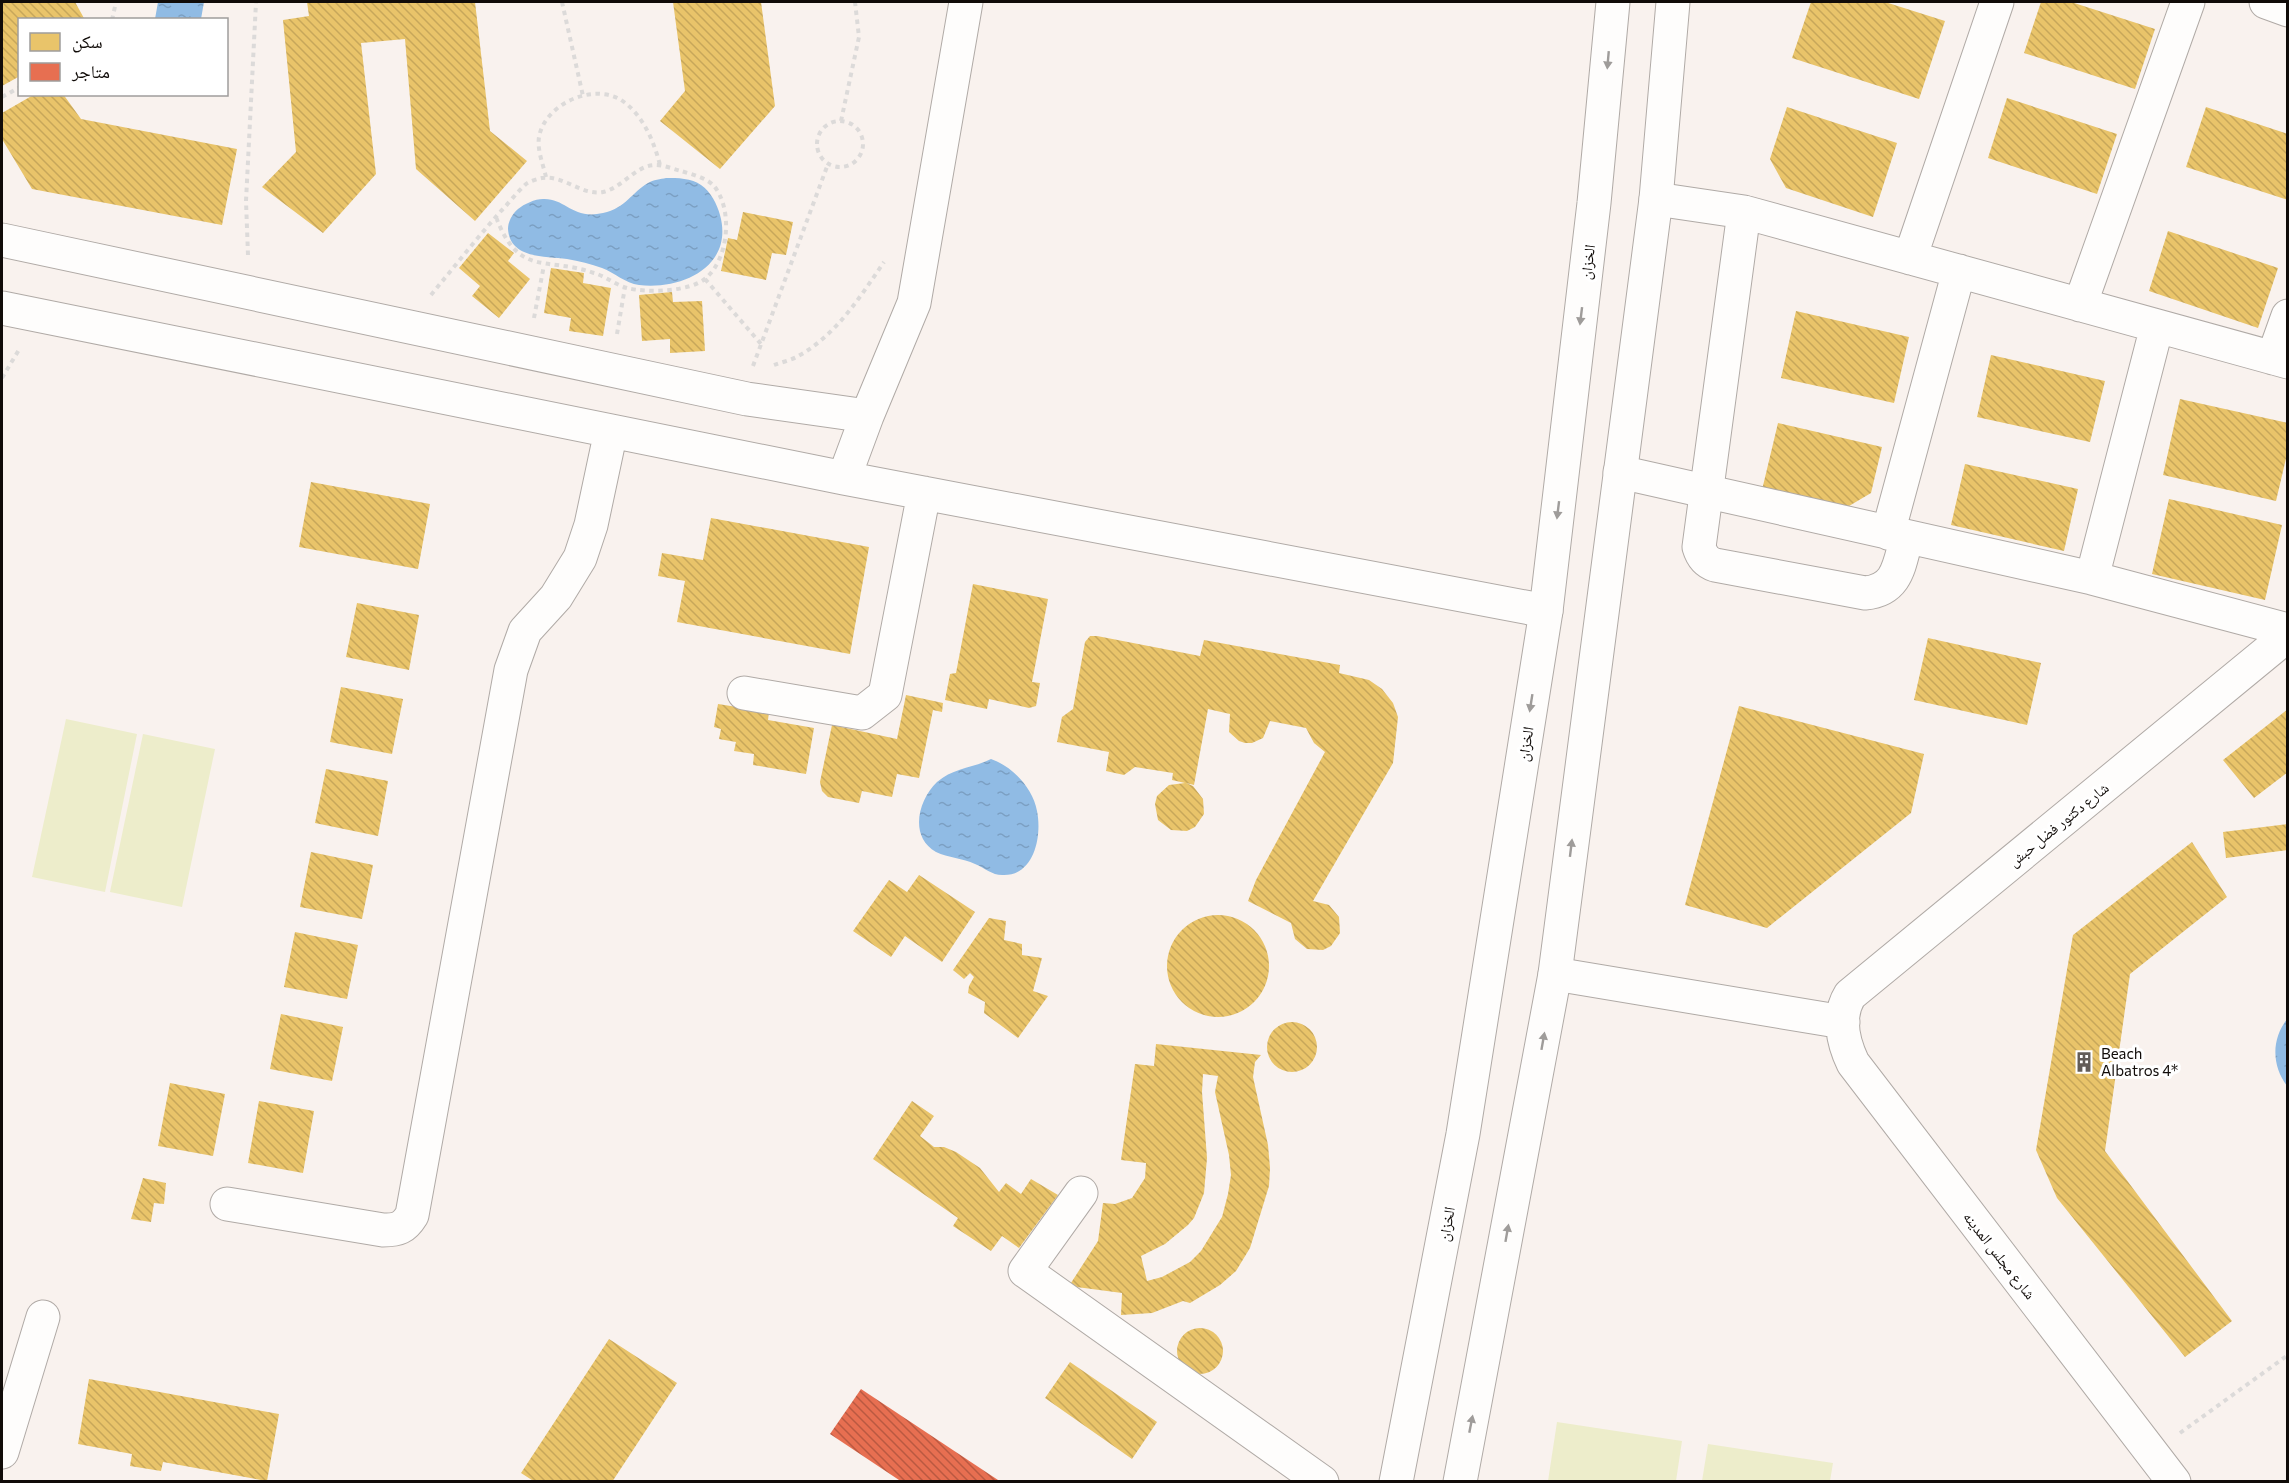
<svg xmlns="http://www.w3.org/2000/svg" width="2289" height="1483" viewBox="0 0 2289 1483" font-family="Commissioner,'Noto Naskh Arabic',sans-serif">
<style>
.pitch{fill:#ededcb}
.water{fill:url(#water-ripples)}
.homes{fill:url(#homes-back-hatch);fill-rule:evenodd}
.shops{fill:url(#shops-back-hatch)}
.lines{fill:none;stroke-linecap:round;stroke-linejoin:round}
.minor-casing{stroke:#b0aaa6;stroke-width:35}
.major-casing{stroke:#b0aaa6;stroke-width:35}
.path{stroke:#dcdad9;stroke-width:4;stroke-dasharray:4.5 4.5;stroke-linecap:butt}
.minor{stroke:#fefdfc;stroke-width:33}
.major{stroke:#fefdfc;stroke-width:33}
.oneway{fill:#9f9c9a}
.labels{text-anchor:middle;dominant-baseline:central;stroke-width:6;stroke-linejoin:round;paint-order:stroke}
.street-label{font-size:15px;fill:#100b08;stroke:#fff}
.poi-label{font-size:15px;fill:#100b08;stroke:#fff;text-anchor:start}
</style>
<defs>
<pattern id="water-ripples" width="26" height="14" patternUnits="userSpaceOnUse" patternTransform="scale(1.5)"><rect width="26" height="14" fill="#90bbe4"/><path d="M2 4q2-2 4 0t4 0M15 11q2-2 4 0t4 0" fill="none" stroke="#7b9fc2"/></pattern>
<pattern id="homes-back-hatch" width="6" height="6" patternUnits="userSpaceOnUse" patternTransform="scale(1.5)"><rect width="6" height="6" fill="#e9c46a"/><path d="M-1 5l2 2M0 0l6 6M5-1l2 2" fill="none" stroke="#c7a75a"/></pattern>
<pattern id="shops-back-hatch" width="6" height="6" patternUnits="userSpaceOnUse" patternTransform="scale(1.5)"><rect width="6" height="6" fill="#e76f51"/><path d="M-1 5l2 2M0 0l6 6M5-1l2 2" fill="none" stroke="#ba5941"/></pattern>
</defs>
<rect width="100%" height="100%" fill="#f9f2ee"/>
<path class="pitch" d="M66 719 137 734 105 892 32 877Z
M143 734 215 749 182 907 110 892Z
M1557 1422 1682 1441 1676 1481H1548Z
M1708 1444 1833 1463 1830 1481H1702Z"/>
<path class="water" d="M158 2H204L201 19H155Z
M666 178C677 178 692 178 701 185 711 192 717 204 720 215 734 266 683 290 639 285 625 283 615 273 602 268 591 264 579 261 567 259 545 256 510 259 508 229 508 222 512 214 518 209 524 204 535 199 543 199 566 198 572 220 603 213 626 208 632 192 648 183 653 180 661 179 666 178Z
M991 759C1012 766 1033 788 1037 811 1042 835 1035 875 1004 875 993 876 985 868 975 864 963 858 948 858 936 852 909 837 918 800 937 782 953 768 973 768 991 759Z
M2287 1019V1086C2272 1066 2271 1040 2287 1019Z"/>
<path class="homes" d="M2 2H75L85 20H20V76L2 86Z
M307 2H475L490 131 527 161 475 221 416 169 405 39 361 43 376 174 323 233 262 187 296 152 283 20 309 16Z
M673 2H761L775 106 720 169 660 121 685 91Z
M1811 2H1885L1945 21 1919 99 1792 58Z
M2041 2H2071L2155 29 2135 89 2024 53Z
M35 94H63L81 119 237 149 222 225 32 189 2 139V113Z
M2007 98 2117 134 2097 194 1988 158Z
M1787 107 1897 143 1873 217 1786 188 1770 159Z
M2206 107 2288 134V200L2186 167Z
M743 212 793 222 786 255 772 253 766 280 721 271 728 238 737 240Z
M2168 231 2278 268 2258 328 2149 291Z
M488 233 514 253 508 261 530 279 499 318 472 296 480 286 459 268Z
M551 268 584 273 583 283 611 288 603 336 569 331 571 318 544 313Z
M672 292 673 302 702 301 705 351 670 353V339L642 341 639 295Z
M1796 311 1909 337 1894 403 1781 378Z
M1991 355 2105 381 2090 442 1977 417Z
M2180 399 2288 423V450L2276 501 2163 475Z
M1778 423 1882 447 1871 493 1844 509 1762 490Z
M1965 464 2078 489 2064 551 1951 525Z
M311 482 430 504 418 569 299 547Z
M2169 499 2282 525 2265 600 2152 574Z
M711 518 869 547 850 654 677 622 685 581 658 576 662 553 703 560Z
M973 584 1048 599 1032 682 1040 683 1036 706 1029 708 989 699 987 709 945 700 950 674 956 673Z
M357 603 419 615 409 670 346 657Z
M1090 636H1097L1200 656 1204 640 1340 665 1339 673 1369 680 1382 689 1393 703 1398 717 1393 763 1313 901 1329 905 1339 917 1340 933 1331 946 1323 950 1307 949 1295 939 1291 923 1248 901 1256 880 1325 752 1314 743 1306 728 1270 721 1263 738 1252 743H1245L1239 741 1229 732 1230 714 1208 709 1194 785 1186 783 1193 786 1203 799 1204 814 1195 827 1187 831 1171 830 1158 820 1155 804 1157 796 1169 785 1185 783 1172 780 1173 773 1135 767 1124 775 1106 771 1109 752 1057 742 1062 717 1073 709 1085 642Z
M1928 638 2041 663 2027 725 1914 700Z
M341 687 403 699 392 754 330 742Z
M906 695 943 703 942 712 933 710 919 778 897 774 892 797 862 791 859 803 828 797 822 791 820 782 832 725 897 739Z
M718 704 769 712 768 720 814 728 806 774 753 765 754 754 734 751 736 742 719 739 721 729 714 727Z
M1739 706 1924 754 1911 813 1767 928 1685 905Z
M2288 709V772L2254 798 2223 760Z
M326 769 388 781 378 836 315 823Z
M2288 824V850L2226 858 2223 832Z
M2192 842 2227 897 2130 974 2105 1151 2232 1321 2185 1357 2057 1198 2036 1150 2073 935Z
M311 852 373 865 362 919 300 907Z
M919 875 975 912 942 962 905 936 891 957 853 931 889 880 907 892Z
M1167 966a51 51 0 1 1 102 0a51 51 0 1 1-102 0Z
M989 918 1006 921 1004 940 1022 944V955L1042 958 1033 991 1048 996 1018 1038 984 1013 985 1002 968 993 969 986 974 977 970 973 964 979 953 970Z
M295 932 358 945 347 999 284 987Z
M281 1014 343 1027 332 1081 270 1069Z
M1267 1047a25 25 0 1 1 50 0a25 25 0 1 1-50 0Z
M1156 1044 1261 1055 1255 1062 1253 1077 1268 1145 1270 1168 1269 1186 1250 1248 1236 1271 1220 1285 1190 1303 1183 1301 1152 1313 1121 1315 1122 1293 1069 1286 1098 1241 1103 1203 1115 1204 1132 1198 1145 1178 1146 1163 1121 1160 1135 1064 1154 1066ZM1203 1074 1218 1076 1215 1092 1229 1155 1231 1175 1228 1194 1222 1217 1201 1251 1190 1262 1162 1277 1147 1281 1141 1256 1165 1244 1188 1225 1194 1218 1204 1193 1207 1158 1202 1092Z
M170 1083 225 1094 213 1156 158 1146Z
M259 1101 314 1111 303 1173 248 1163Z
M912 1101 934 1116 920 1136 934 1147H944L956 1152 980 1168 999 1192 1006 1183 1021 1194 1031 1179 1058 1195 1019 1248 1002 1236 991 1251 953 1226 958 1218 873 1159Z
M143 1178 166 1183 164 1204 154 1203 151 1222 131 1219Z
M1177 1351a23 23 0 1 1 46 0a23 23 0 1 1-46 0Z
M609 1339 677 1383 612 1482H535L521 1473Z
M1070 1362 1157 1422 1132 1459 1045 1398Z
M89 1379 279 1414 267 1481 163 1462 161 1471 130 1466 132 1454 78 1444Z"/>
<path class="shops" d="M861 1389 1001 1482H902L830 1434Z"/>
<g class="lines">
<g class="minor-casing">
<path id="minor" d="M2266 2 2288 10
M1656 199 1744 212 2288 362
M1744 212 1699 547C1702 557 1706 562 1715 565L1865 593C1899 590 1899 563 1907 537
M2 240 747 399 867 416 914 303 966 2
M1910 258 1997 2
M2080 305 2188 2
M2 308 844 478 1546 611
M2273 358 2288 316
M1620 472 2092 578 2288 630
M844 478 867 416
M1888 533 1959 271
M2092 578 2157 326
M744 693 862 713 885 695 924 493
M1555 974 1843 1022
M1081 1193 1025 1271 1322 1482
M227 1204 383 1230C398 1230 404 1228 412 1215L511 670 525 631 556 597 580 558 591 525 611 431
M2 1452 43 1317
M2174 1482 1853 1063C1843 1042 1837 1016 1850 995L2288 635"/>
</g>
<g class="major-casing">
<path id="major" d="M1396 1482 1463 1134 1546 611 1594 203 1613 2
M1460 1482 1555 974 1656 199 1673 2"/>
</g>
<path class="path" d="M562 2 583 96
M112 20 116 2
M2 97 20 87
M841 121 859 37 855 2
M817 144a23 23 0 1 1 46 0a23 23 0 1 1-46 0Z
M546 177C543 164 537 150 539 137 545 103 596 81 624 102 644 117 654 142 660 165
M248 255 246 201 256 2
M705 279 761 344
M431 295C454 267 477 238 501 211 509 203 517 192 526 184 530 181 537 179 542 178 564 175 582 196 603 192 622 188 636 165 655 165 664 165 673 169 681 171 691 174 707 178 714 186 733 209 729 258 706 278 690 292 647 293 627 288 616 285 605 276 594 273 546 256 519 278 496 217
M534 318 544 265
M617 334 625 287
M774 365C782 362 792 360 800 355 837 334 860 297 884 262
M753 366 828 164
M2 378 20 348
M2180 1433 2288 1355"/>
<use href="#minor" class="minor"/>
<use href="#major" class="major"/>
</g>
<defs><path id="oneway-solid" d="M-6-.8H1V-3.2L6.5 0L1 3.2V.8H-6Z" transform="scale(1.5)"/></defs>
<g class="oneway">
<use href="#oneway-solid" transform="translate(1608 60) rotate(95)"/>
<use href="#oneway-solid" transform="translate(1581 316) rotate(97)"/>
<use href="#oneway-solid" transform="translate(1558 510) rotate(97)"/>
<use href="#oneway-solid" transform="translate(1531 703) rotate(99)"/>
<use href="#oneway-solid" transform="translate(1571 848) rotate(-83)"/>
<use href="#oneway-solid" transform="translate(1543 1041) rotate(-80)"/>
<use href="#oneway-solid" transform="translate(1507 1233) rotate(-80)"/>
<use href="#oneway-solid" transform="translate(1471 1424) rotate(-79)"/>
</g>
<defs>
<g id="building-bare" transform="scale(1.62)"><path d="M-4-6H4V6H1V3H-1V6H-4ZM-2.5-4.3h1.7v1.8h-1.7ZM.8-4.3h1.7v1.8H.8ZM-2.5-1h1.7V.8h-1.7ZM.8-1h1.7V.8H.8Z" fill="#625c58" stroke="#fff" stroke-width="2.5" paint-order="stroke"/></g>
</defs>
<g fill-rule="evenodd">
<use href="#building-bare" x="2084" y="1062"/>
</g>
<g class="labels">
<g class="street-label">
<text transform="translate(1587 262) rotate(-83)">الخزان</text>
<text transform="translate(1525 744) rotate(-81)">الخزان</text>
<text transform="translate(2058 824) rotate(-39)">شارع دكتور فضل حبش</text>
<text transform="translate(1446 1224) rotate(-80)">الخزان</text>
<text transform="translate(2000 1255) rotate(52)">شارع مجلس المدينه</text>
</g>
<g class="poi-label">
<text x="2101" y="1053">Beach<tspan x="2101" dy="17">Albatros 4*</tspan></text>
</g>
</g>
<rect width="2289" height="1483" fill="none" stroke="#100b08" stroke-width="6"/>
<rect x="18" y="18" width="210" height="78" fill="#ffffff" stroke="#9f9d9c" stroke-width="1.5"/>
<rect x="30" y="33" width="30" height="18" fill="#e9c46a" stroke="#9f9d9c" stroke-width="1.5"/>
<text x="72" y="48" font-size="18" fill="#100b08">سكن</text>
<rect x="30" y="63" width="30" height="18" fill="#e76f51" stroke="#9f9d9c" stroke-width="1.5"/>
<text x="72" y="78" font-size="18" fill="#100b08">متاجر</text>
</svg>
